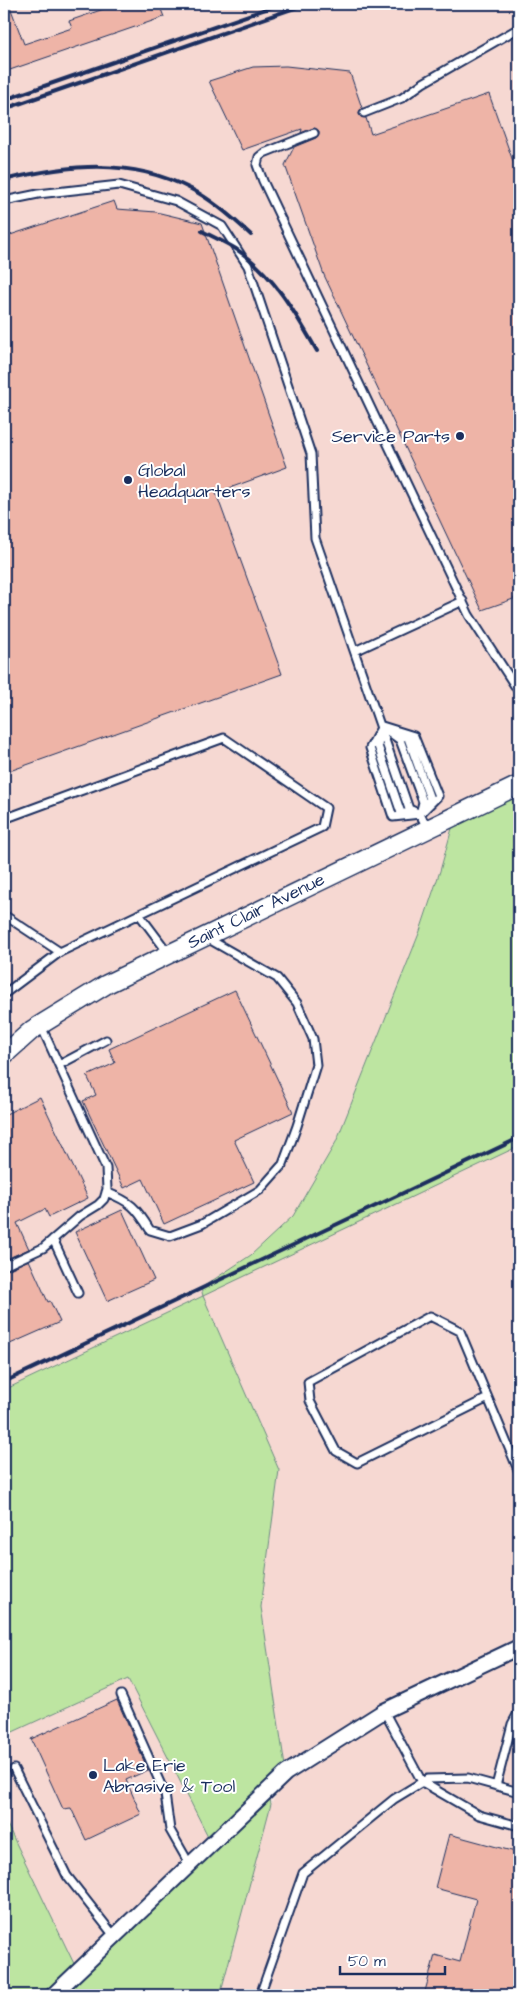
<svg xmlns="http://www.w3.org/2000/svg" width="523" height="1999" viewBox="0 0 523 1999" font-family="'Architects Daughter',sans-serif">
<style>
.built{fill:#f6d8d2}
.green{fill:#bde5a1;stroke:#6c8a80}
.building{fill:#eeb4a7;stroke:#1b2f5e}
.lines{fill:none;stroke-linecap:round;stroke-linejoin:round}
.service-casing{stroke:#1b2f5e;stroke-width:11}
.minor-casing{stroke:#1b2f5e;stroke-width:18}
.tertiary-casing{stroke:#1b2f5e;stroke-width:21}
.service{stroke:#fff;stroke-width:7}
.minor{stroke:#fff;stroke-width:14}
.tertiary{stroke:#fff;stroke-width:18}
.rail{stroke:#1b2f5e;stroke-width:4}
.poi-dot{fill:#1b2f5e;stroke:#fff;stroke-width:2}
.labels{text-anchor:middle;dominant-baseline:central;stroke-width:4;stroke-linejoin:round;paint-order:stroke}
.poi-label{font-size:18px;fill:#1b2f5e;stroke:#fff;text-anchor:start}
.street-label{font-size:18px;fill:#1b2f5e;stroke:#fff}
</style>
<rect width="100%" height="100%" fill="#fae8e5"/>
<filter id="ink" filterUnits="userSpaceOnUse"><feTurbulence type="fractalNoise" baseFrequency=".02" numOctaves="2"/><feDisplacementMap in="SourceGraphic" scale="10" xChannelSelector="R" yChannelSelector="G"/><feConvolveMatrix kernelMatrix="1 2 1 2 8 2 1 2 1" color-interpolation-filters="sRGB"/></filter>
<g filter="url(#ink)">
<path class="built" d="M4 4H519V785L456 814 440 871 420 931 336 1142 293 1216 251 1255 201 1289 203 1295 519 1146V1647L436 1686 286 1773 261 1607 279 1470 203 1296 4 1390Z
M519 1652V1995H220L271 1804 287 1777 329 1751 436 1690Z
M128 1679 212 1844 78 1972 4 1818V1736Z"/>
<path class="green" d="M519 785V1146L203 1296 279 1470 261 1607 286 1773 268 1791 271 1804 220 1995H6L4 1990V1818L78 1972 212 1844 128 1679 4 1736V1390L203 1296 201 1288 251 1255 293 1216 336 1142 420 931 440 871 456 814Z"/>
<path class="building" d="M4 4H9L24 44 72 28 69 21 118 4 119 9 134 4H159L164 17 4 72Z
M286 66 350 73 362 108 360 110 359 114 361 117 366 118 371 134 489 94 519 178V597L482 610 324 275 285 165 294 147 316 138 319 134V131L314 128 301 133 302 129 242 150 209 81 253 67Z
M114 201 117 209 156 212 202 223 287 467 216 493 282 674 4 773V237Z
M235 990 293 1112 234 1140 254 1182 164 1224 143 1179 124 1188 83 1101 96 1095 87 1076 115 1063 109 1049Z
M40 1097 88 1198 49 1217 45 1209 17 1223 29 1249 4 1260V1115Z
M122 1210 154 1280 107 1301 75 1232Z
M29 1260 48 1302 50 1301 60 1322 10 1344 4 1331V1271Z
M117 1700 148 1770 126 1780 141 1814 86 1840 71 1808 63 1809 31 1739Z
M449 1834 519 1853V1995H424L435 1955 460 1962 476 1899 435 1888Z"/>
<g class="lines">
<g class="service-casing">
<path id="service" d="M364 113 402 98 423 83 519 28
M314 133 264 153 259 157 257 165 263 181 469 615 519 692
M4 201 38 194 119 185 176 201 222 226 248 266 311 454 315 538 409 809 420 814
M355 651 463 601
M382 726 414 736 438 796 420 814 393 817 370 748Z
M385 729 400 740 423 802 420 814 427 828
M380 733 378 746 401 813H407
M402 735 408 738 430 799 426 805
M4 819 224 738 326 808 322 827 60 952 4 994
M139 914 169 954
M4 915 60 952
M59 1065 106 1040
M106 1192C131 1202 136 1207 150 1230L170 1236 202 1224 260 1190 283 1164 297 1126 316 1065 313 1039 297 1003 277 978 207 938
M53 1239 78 1293
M4 1266 43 1248 80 1216 98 1205 104 1199 107 1189 106 1168 41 1026
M488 1398 357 1463 336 1451 310 1401 308 1382 430 1316 460 1331 519 1472
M121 1695 165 1794 170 1830 190 1865
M384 1711 422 1782 479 1815 519 1826
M14 1769 67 1876 115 1937
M496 1786 512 1724 519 1711
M260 1995 303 1873 394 1799 427 1779 468 1778 519 1792"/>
</g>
<g class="minor-casing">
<path id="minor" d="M53 1995 286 1773 384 1711 519 1647"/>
</g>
<g class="tertiary-casing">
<path id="tertiary" d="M4 1055 32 1030 107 984 519 785"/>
</g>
<use href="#service" class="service"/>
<use href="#minor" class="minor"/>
<use href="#tertiary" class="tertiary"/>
<path class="rail" d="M4 100 280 4
M4 109 306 4
M4 180C68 165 129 157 191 189 213 200 233 218 251 235
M202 231C213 237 225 242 236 249 273 273 296 314 317 351
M4 1382 519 1138"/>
</g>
</g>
<g class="poi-dot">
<circle cx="460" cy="436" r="5"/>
<circle cx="128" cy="480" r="5"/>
<circle cx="93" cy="1775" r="5"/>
</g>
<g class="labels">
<g class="poi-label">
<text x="450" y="436" text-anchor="end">Service Parts</text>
<text x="138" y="470">Global<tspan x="138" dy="21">Headquarters</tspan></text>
<text x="103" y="1765">Lake Erie<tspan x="103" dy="21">Abrasive &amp; Tool</tspan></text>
</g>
<g class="street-label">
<text transform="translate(256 911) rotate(-26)">Saint Clair Avenue</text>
</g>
</g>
<rect width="523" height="1999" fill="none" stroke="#fff" stroke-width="20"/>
<rect x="10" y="10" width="503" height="1979" fill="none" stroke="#1b2f5e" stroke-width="2" filter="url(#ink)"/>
<path d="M340 1966v8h105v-8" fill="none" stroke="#1b2f5e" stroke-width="2.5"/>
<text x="348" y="1966" font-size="15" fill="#1b2f5e" stroke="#ffffff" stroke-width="4" paint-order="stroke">50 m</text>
</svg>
